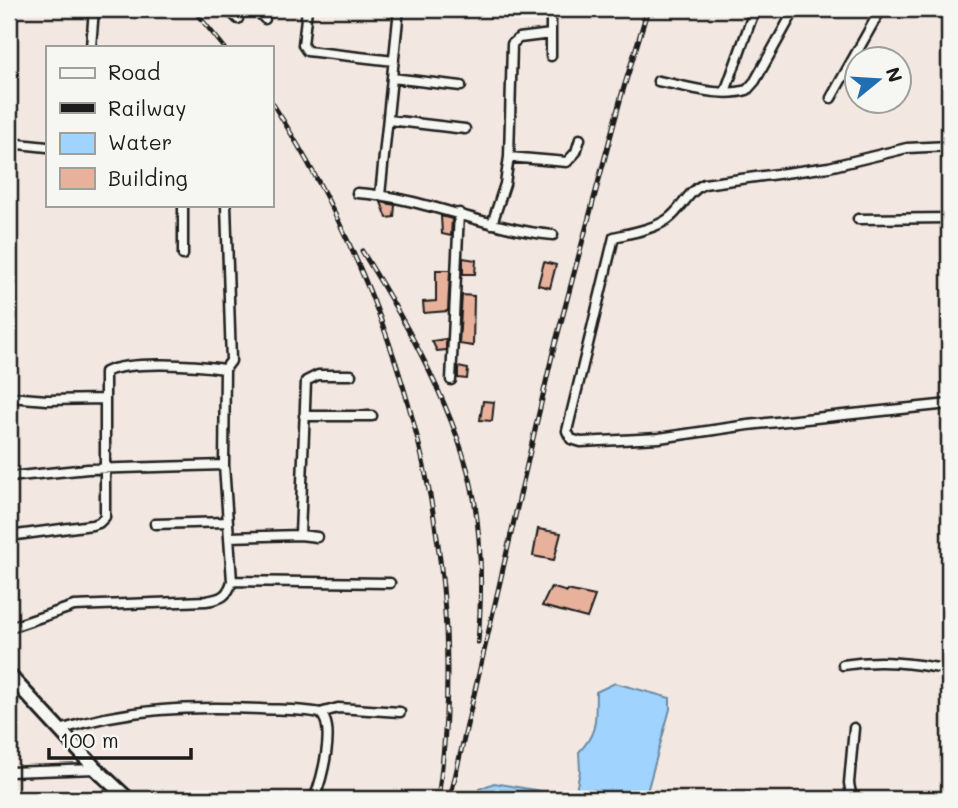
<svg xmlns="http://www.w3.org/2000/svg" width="958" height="808" viewBox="0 0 958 808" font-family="Mali,sans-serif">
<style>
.water{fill:#a0d3fd;stroke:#6b8aa3;stroke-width:2}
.building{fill:#e7b19c;stroke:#1c1c1c;stroke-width:2}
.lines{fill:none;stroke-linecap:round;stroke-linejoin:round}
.minor-casing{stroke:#1c1c1c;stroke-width:13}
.secondary-casing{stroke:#1c1c1c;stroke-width:16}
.primary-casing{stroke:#1c1c1c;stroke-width:18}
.minor{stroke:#f6f6f2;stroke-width:8}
.secondary{stroke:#f6f6f2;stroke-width:10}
.primary{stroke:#f6f6f2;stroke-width:12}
.rail-casing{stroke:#1c1c1c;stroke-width:5}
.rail{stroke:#f6f6f2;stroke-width:2.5;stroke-dasharray:8;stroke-linecap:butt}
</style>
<rect width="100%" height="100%" fill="#f3e8e1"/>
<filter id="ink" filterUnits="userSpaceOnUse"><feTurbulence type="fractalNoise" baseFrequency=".0143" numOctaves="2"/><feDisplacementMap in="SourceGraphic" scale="14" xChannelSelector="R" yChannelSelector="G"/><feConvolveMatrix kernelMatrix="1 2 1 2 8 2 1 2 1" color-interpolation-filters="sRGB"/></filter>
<g filter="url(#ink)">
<path class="water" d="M615 683 670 698V709L645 799H476L479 789 494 783 570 796 576 791 580 771 579 752C599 731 595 718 596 692Z"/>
<path class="building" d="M381 202 395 205 394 217 387 218Z
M441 216 452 219 451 236 442 234Z
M463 258 476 260 475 274H463Z
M544 262 556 265 550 288 538 285Z
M436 270H450L448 311 424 313 423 302 436 301Z
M462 295 474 296 473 346 459 344Z
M446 339V350L437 351 432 341Z
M458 367 468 369 467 379 458 378Z
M483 401 494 402 492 421 480 420Z
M538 529 561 533 554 560 533 556Z
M551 587 567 592V590L595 596 587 618 542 606Z"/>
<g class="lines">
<g class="minor-casing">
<path id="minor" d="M228 9 238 19
M256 9 265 19
M307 9 303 45 307 51 394 61
M91 47 94 9
M551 56V9
M392 78 461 86
M658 81C686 86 720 98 747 90L755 81 795 9
M725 92 755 9
M831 98 881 9
M389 120 465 129
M9 143 47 147
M949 146 907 148 829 167 704 184C687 192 682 209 668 219 654 229 631 233 614 237L567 431 571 439 581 442 659 438 748 425 949 404
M509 157 567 162 576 152 580 139
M357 193C424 197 486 229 553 235
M380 195 399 9
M183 205V255
M858 219 949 218
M492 224 505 184 509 157 512 44 519 38 551 34
M451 380 459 213
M9 397 47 400 103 399
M304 416H372
M9 477 88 469 224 465
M155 524 228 522
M300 535 306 381 318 375H351
M9 536 92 525 99 523 105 517V372C130 360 197 365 225 369
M229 537 300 535 317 537
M232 581 390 583
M9 628 74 606 206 601C221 599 228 596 232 581L224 465 225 369 231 361 226 205
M843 665C880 659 913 663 949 670
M320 713 338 708 400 712
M854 728 849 783 851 794 859 799
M60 730C126 708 192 706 260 709 279 710 301 709 320 713 337 726 321 782 314 799
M9 772 96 769"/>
</g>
<g class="secondary-casing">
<path id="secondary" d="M949 177V232
M944 799 949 794"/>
</g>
<g class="primary-casing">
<path id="primary" d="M9 675 96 769 128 799"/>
</g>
<use href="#minor" class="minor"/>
<use href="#secondary" class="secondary"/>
<use href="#primary" class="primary"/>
<g class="rail-casing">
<path id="rail" d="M193 9 224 47
M271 101C402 306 473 555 438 799
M362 251C406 322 459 416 474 498 482 545 482 594 478 642
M450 799 552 356 621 97 648 9"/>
</g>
<use href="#rail" class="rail"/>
</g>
</g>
<rect width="958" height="808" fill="none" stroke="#f6f6f2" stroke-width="35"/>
<rect x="18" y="18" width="923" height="773" fill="none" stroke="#1c1c1c" stroke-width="2.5" filter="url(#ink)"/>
<rect x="46" y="46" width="228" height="161" fill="#f6f6f2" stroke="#9f9f9c" stroke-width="2"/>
<rect x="60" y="68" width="35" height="10" fill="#f6f6f2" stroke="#9f9f9c" stroke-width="2"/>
<text x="108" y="80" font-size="21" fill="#1c1c1c">Road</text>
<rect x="60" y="103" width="35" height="10" fill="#1c1c1c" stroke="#9f9f9c" stroke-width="2"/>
<text x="108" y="116" font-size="21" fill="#1c1c1c">Railway</text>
<rect x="60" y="133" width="35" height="21" fill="#a0d3fd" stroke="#9f9f9c" stroke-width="2"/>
<text x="108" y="150" font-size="21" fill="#1c1c1c">Water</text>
<rect x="60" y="168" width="35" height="21" fill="#e7b19c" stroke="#9f9f9c" stroke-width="2"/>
<text x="108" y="186" font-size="21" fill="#1c1c1c">Building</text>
<g transform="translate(878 80) rotate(72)"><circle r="33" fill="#f6f6f2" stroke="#9f9f9c" stroke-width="2"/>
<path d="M0-5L12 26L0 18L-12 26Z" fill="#1f6fb2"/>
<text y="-10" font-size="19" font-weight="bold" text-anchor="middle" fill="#1c1c1c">N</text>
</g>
<path d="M49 748v10h142v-10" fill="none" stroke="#1c1c1c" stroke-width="3.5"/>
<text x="60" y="748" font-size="21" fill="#1c1c1c" stroke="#f6f6f2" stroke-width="5" paint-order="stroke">100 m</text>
</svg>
